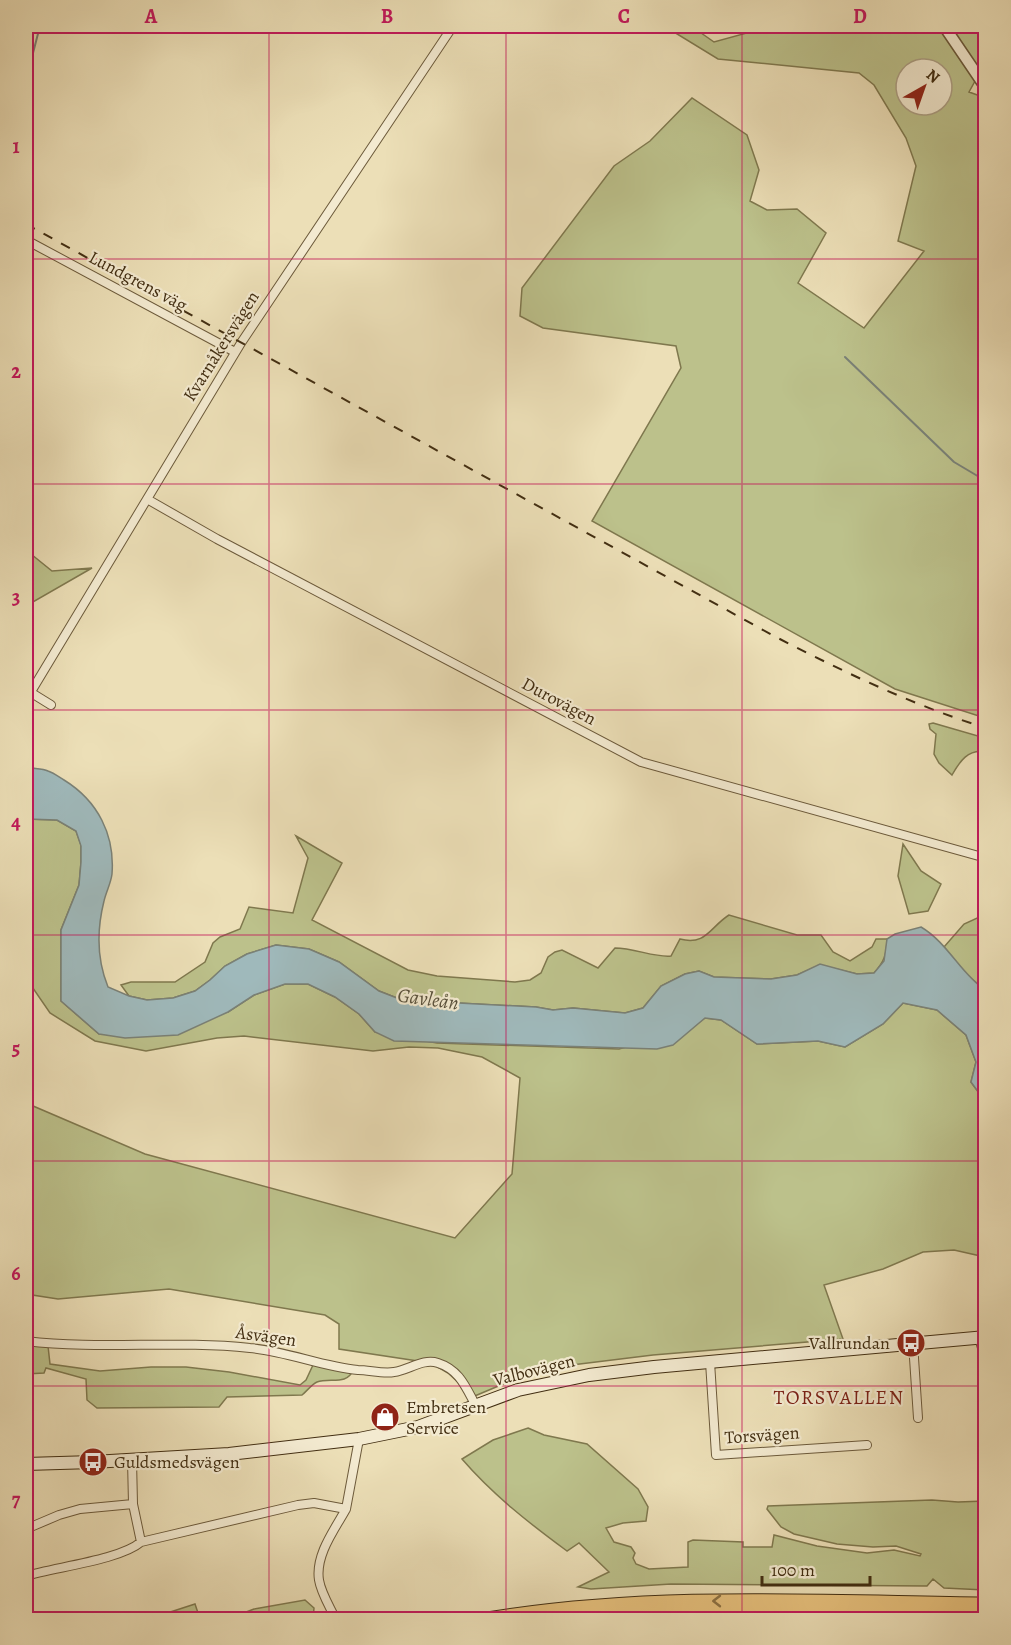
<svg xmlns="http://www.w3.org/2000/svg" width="1011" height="1645" viewBox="0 0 1011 1645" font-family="Alegreya,serif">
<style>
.green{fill:#bcc18b;stroke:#7f784e;stroke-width:1.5;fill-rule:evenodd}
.water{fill:#9fb9bb;stroke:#7a8177;stroke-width:1.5}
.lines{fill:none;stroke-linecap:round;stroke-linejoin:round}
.stream{stroke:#7a8177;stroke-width:2}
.minor-casing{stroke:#6c5a3b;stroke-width:10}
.tertiary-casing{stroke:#6c5a3b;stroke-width:13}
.secondary-casing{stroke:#422e12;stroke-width:14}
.motorway-casing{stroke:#422e12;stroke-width:17}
.minor{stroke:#f3ead0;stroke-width:8}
.tertiary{stroke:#f3ead0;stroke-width:10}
.secondary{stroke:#f3ead0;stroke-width:12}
.motorway{stroke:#e6c07c;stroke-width:15}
.rail{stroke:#422e12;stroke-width:2;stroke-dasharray:10 10;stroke-linecap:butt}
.oneway{stroke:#8c7042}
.grid{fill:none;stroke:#c2185b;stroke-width:1.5;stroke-opacity:0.55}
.labels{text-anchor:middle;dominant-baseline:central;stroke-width:4.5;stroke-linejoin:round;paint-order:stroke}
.street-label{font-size:18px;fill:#422e12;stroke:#f3ead0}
.poi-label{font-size:18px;fill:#422e12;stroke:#f3ead0;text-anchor:start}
.water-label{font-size:20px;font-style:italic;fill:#59513c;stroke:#f3ead0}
.neighbourhood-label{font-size:20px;letter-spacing:1.5px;fill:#7a1f14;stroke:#f3ead0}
.neatline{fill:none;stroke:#c2185b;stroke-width:2}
.grid-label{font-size:20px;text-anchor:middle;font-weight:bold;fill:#c2185b}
</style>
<rect width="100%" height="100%" fill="#ecdfb7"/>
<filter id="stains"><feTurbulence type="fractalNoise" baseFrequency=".00333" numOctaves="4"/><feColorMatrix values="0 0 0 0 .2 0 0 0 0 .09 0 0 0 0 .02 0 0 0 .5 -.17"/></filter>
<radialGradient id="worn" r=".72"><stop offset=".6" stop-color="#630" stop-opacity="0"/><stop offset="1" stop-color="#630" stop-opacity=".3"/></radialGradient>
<path class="green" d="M664 26H696L694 28 714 42 772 26H985V63L969 92 986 98V268L979 280 986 285 985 718 895 689 592 521 681 368 676 346 543 328 520 316 522 288 614 166 650 141 692 98 747 135 759 170 750 201 767 210 797 209 826 233 798 283 864 328 924 251 898 241 916 166 906 138 874 85 859 73 718 59ZM906 69H942V105H906Z
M26 550 52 571 92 568 26 606Z
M933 723 985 738V752C968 749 960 761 952 775L939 763 934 754 936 734 930 729 929 724Z
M26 819 57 820 76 831 81 845V862L79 885 61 930V1001L99 1034 228 1012 254 995 285 984H308L335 997 359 1014 375 1032 437 1043 619 1049 690 1029 705 1018 721 1020 757 1044 818 1041 845 1047 883 1024 903 1003 937 1010 966 1035 976 1062 971 1082 982 1097H985V1257L954 1250 923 1252 883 1269 824 1285 843 1339 653 1355 539 1369 470 1398 460 1384 448 1373 431 1363 339 1349V1324L325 1315 169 1289 58 1299 26 1294V1103L145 1154 455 1238 512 1174 520 1078 482 1057 438 1048 409 1047 373 1051 244 1036 217 1038 146 1051 95 1041 50 1013 26 978V884L29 879 31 869 26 862Z
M296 836 342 863 312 920 408 970 437 976 515 982 530 980 541 973 548 957 555 952 562 950 598 968 615 948C634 948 656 958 671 956L680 939C706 946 710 927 729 915L797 935H821L833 952 850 961 872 947 876 939H887C887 954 884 962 874 973L857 974 820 965 797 975 771 979 714 977 699 971 685 974 661 986 643 1008 625 1013 573 1008 553 1010 536 1007 402 1000 379 991 339 962 309 949 276 945 247 954 225 966 210 980 195 991 173 998 147 1000 129 996 121 985 131 982H175L205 962 213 943 220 937 240 929 249 907 293 913 308 858Z
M903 844 921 871 941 884 928 911 909 914 898 876Z
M985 912V990L966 974 944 947 964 924 984 915Z
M26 1343 48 1346 50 1364 100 1371 151 1367H186L229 1372 300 1385 306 1380 313 1365 353 1370C347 1386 329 1377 317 1382 312 1384 306 1392 302 1395L227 1397 219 1407 97 1408 87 1400 86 1379 46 1368 44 1373 26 1374Z
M528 1428 544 1435 587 1444 638 1489 648 1507 646 1521 623 1523 606 1528 614 1542 631 1547 635 1553 633 1558 636 1564 649 1569 688 1567V1542L693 1540 743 1542V1547H772L774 1535 817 1546 867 1553 894 1550 920 1556 921 1554 896 1546 873 1547 837 1544 794 1534 781 1527 767 1509 768 1506 932 1500 958 1502 985 1501V1590L944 1588 933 1579 927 1586 671 1584 591 1589 578 1587 609 1572 579 1543 567 1551C529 1523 493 1495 462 1459L493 1440Z
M305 1600 314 1608 313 1619H228L254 1609Z
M195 1604 200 1619H162L161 1615Z"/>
<path class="water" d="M26 767C33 769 42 768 48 771 54 773 59 777 64 780 98 801 115 835 112 874 111 883 106 892 104 901 97 929 97 960 108 987L129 996 147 1000 173 998 195 991 210 980 225 966 247 954 276 945 309 949 339 962 379 991 402 1000 536 1007 553 1010 573 1008 625 1013 643 1008 661 986 685 974 699 971 714 977 771 979 797 975 820 964 857 974 874 973 884 961 887 939 895 934 921 927C948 943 960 973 985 990V1097H982L971 1082 976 1062 966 1035 937 1010 903 1003 883 1024 845 1047 818 1041 757 1044 721 1020 705 1018 673 1045 657 1049 394 1041 375 1032 359 1014 335 997 308 984H285L254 995 228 1012 178 1035 125 1038 99 1034 61 1001V930L79 885 81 862V846L76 831 57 820 26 819Z"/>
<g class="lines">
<path class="stream" d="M26 80 40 26
M845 357 954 462 986 481"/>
<g class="minor-casing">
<path id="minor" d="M26 240 235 352
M147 499 217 539 641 762 986 858
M30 692 51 705
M26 700 241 343 453 26
M979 1338 986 1361
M26 1341C100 1350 175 1340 250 1348 286 1351 323 1367 358 1370 369 1370 383 1374 394 1372 409 1370 423 1358 438 1363 460 1370 466 1388 476 1406
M913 1343 918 1418
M710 1362 716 1455 867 1445
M132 1460 133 1504 141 1542 298 1505 314 1503 346 1509 359 1439
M26 1529 59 1515 80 1509 133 1504
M26 1576C55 1567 120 1560 141 1542
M336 1620C330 1607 321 1593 319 1580 315 1555 335 1529 346 1509"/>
</g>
<g class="tertiary-casing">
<path id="tertiary" d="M944 26 986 88"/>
</g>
<g class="secondary-casing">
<path id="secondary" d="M26 1464 93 1462 229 1454 359 1439 418 1427 518 1390 589 1375 654 1367 986 1337"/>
</g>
<g class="motorway-casing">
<path id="motorway" d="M488 1620C653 1593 820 1603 986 1605
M613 1620 720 1616 986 1619"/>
</g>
<use href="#minor" class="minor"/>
<use href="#tertiary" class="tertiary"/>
<use href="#secondary" class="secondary"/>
<use href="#motorway" class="motorway"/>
<path class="rail" d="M26 224 774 636C842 671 912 705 986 728"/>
</g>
<defs><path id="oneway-chevron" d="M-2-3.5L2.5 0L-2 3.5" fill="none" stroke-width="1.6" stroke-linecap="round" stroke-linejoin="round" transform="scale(1.5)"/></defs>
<use class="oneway" href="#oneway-chevron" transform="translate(717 1601) rotate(-180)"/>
<path class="grid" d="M269 26V1620M506 26V1620M742 26V1620M26 259H986M26 484H986M26 710H986M26 935H986M26 1161H986M26 1386H986"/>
<defs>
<g id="bus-disc" transform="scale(1.5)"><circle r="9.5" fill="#8f2418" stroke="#f3ead0"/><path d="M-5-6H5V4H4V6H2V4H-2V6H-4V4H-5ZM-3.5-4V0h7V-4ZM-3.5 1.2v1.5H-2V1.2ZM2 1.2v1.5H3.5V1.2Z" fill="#fff"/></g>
<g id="shop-disc" transform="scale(1.5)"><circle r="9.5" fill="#8f2418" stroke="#f3ead0"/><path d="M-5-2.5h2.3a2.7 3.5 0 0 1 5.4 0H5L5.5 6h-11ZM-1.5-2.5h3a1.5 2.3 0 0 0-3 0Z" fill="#fff"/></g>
</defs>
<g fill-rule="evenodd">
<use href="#bus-disc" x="911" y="1343"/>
<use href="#shop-disc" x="385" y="1417"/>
<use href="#bus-disc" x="93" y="1462"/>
</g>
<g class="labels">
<g class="street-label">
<text transform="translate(138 281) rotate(28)">Lundgrens väg</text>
<text transform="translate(221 346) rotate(-58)">Kvarnåkersvägen</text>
<text transform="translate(559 701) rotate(28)">Durovägen</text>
<text transform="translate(266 1336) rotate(8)">Åsvägen</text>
<text transform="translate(534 1370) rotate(-14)">Valbovägen</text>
<text transform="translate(762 1435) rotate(-4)">Torsvägen</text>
</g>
<g class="poi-label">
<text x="890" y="1343" text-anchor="end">Vallrundan</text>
<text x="406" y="1407">Embretsen<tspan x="406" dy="21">Service</tspan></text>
<text x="114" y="1462">Guldsmedsvägen</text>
</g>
<g class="water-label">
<text transform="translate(428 999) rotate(8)">Gavleån</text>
</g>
<g class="neighbourhood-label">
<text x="839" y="1397">TORSVALLEN</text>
</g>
</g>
<rect width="1011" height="1645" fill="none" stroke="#ecdfb7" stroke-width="66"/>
<g transform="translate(924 87) rotate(40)"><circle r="28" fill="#f3ead0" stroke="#ac9f84" stroke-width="1.5"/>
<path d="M0-4.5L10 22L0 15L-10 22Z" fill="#8f2418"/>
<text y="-9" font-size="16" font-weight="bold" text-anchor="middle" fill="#422e12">N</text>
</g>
<path d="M762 1576v9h108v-9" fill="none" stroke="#422e12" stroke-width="3"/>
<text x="771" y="1576" font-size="18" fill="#422e12" stroke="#f3ead0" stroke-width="4.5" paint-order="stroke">100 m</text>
<rect x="33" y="33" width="945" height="1579" class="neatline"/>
<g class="grid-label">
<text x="151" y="23">A</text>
<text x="387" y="23">B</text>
<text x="624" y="23">C</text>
<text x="860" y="23">D</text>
<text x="16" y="153">1</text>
<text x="16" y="378">2</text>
<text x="16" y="604">3</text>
<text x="16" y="829">4</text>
<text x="16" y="1055">5</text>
<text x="16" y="1280">6</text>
<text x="16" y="1506">7</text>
</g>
<rect width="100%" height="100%" filter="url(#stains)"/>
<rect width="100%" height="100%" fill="url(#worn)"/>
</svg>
